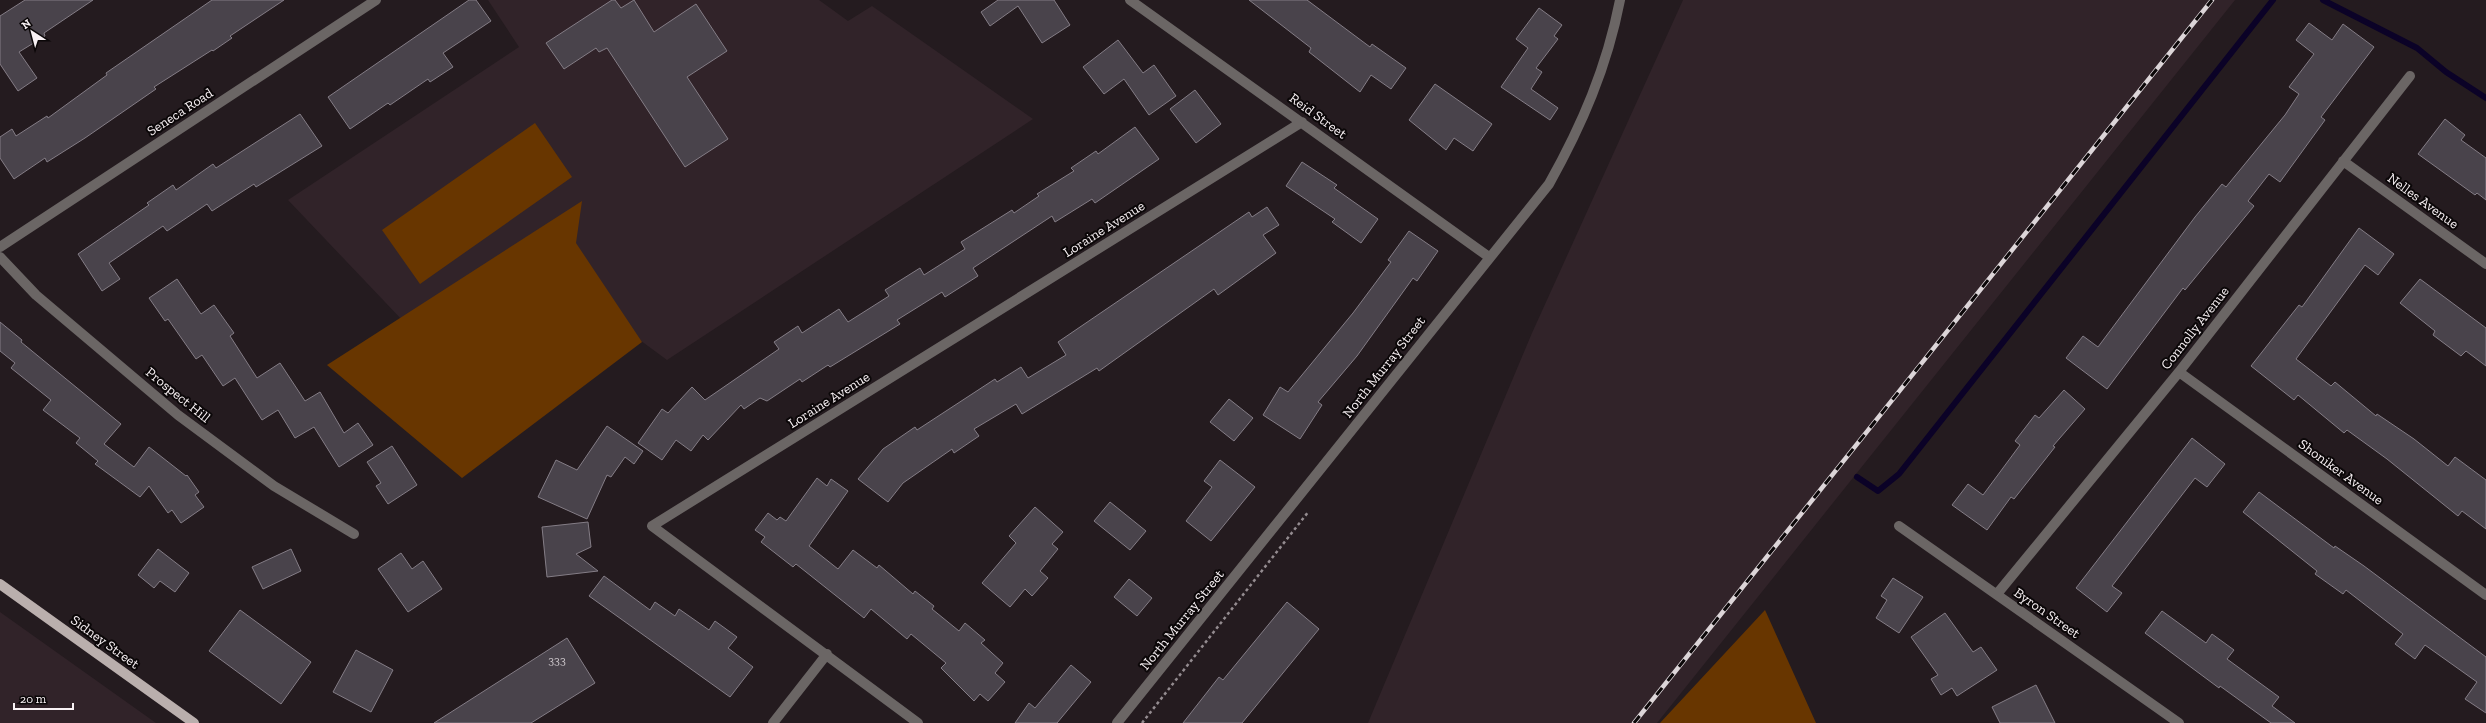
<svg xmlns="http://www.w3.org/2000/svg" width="2486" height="723" viewBox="0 0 2486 723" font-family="'Zilla Slab',serif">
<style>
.built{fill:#312329}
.green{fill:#683600}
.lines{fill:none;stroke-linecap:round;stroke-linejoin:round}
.stream{stroke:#0b0227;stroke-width:6}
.building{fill:#49434b;stroke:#847d86}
.path{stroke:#948c90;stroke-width:2.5;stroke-dasharray:3 3;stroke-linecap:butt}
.minor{stroke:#6b6665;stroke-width:10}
.major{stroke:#baafad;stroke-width:10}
.rail-casing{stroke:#dcd5d8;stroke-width:4.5}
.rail{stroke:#0b0708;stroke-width:3;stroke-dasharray:9;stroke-linecap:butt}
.labels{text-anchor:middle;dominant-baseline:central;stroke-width:4;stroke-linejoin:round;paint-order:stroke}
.number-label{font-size:12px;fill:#ccc6ca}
.street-label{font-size:14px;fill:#f8f1f4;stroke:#0b0708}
</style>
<rect width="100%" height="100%" fill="#241b1f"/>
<path class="built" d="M488 0H819L848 21 872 6 1033 119 667 360 515 248 404 322 288 200 519 47Z
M1683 0H2235L1657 723H1368L1532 333Z
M0 612 156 723H0Z"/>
<path class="green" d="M535 123 572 177 420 284 382 230Z
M582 201 576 243 642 342 462 478 327 365Z
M1765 610 1816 723H1660Z"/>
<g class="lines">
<path class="stream" d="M2323 0 2417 48 2446 72 2486 98
M1857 477 1878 491 1899 474 2273 0"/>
</g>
<path class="building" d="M25 0H93L44 33 45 36 19 52 37 78 18 91 0 64V16Z
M212 0H284L230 36 232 38 213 51 212 50 154 87 156 89 85 138 47 162 45 158 14 179 0 158V137L12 129 16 136 47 116 48 118 107 75 106 73Z
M469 0H476L491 21 443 53 453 67 430 82 428 79 390 105 388 103 350 129 328 97Z
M612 0H615L621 8 634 0 654 32 696 4 727 51 687 77 728 139 685 167 607 48 599 52 596 48 564 69 546 43Z
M998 0H1054L1070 25 1042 43 1018 6 990 26 981 12Z
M1249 0H1307L1370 47 1372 44 1406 68 1391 89 1371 75 1360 92 1309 52 1311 48Z
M1539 8 1562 25 1554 36 1558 39 1536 68 1542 72 1531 89 1558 108 1550 120 1501 87 1528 48 1516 39Z
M2309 23 2332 40 2343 24 2374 47 2321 117 2325 120 2280 182 2269 174 2248 201 2254 206 2185 290 2183 288 2107 389 2066 358 2083 336 2098 347 2195 217 2222 184 2226 187 2285 115 2299 94 2289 87 2314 54 2296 40Z
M1118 40 1143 73 1154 65 1176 96 1149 115 1124 79 1104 94 1083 67Z
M1435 84 1492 124 1473 151 1454 138 1446 150 1409 120Z
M1195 90 1221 124 1196 143 1170 109Z
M300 114 322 146 256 187 254 184 212 211 207 204 167 231 163 226 109 263 120 279 102 291 78 254 149 205 147 203 173 185 176 190 213 164 216 168Z
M2445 119 2465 135 2461 140 2486 158V200L2477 193 2475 195 2418 154Z
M1135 127 1159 159 1095 203 1092 199 1055 222 1052 216 973 268 978 276 945 297 942 292 897 320 900 324 830 367 828 365 802 382 800 379 767 401 760 398 744 409 741 405 708 440 703 435 691 451 676 440 662 460 638 443 662 409 668 413 692 387 705 400 779 349 774 342 798 326 802 333 839 309 848 322 889 296 885 290 920 268 924 275 965 249 961 242 1012 210 1014 213 1039 196 1037 194 1074 171 1071 168 1096 151 1098 154Z
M1302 162 1337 185 1334 188 1378 219 1361 243 1332 222 1335 219 1286 186Z
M1267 207 1279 225 1263 235 1276 253 1218 295 1214 289 1099 371 1097 368 1022 414 1016 404 974 429 979 436 954 453 952 449 903 483 888 502 858 479 883 449 915 427 917 430 995 379 997 382 1021 367 1028 378 1066 355 1058 342 1249 212 1252 217Z
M2359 228 2394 254 2378 275 2365 265 2296 359 2331 386 2335 382 2376 416 2377 414 2414 439 2448 466 2455 457 2486 480V529L2462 511 2458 516 2387 459 2347 430 2344 433 2298 395 2294 400 2251 366 2299 305 2302 307Z
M1409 231 1438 251 1417 281 1413 278 1357 356 1318 402 1322 405 1300 439 1263 415 1280 387 1288 392 1353 313 1391 262 1388 260Z
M177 279 201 314 214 305 234 333 230 336 257 378 280 363 305 401 320 392 344 433 358 423 373 445 339 467 314 427 295 438 278 410 262 420 235 378 223 386 202 355 196 359 168 319 165 321 149 298Z
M2420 279 2486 328V366L2466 351 2461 356 2433 335 2435 331 2400 303Z
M0 322 22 340 21 342 121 424 104 444 134 467 149 447 186 476 187 475 199 492 195 495 204 507 181 523 172 510 168 513 149 486 140 497 95 464 98 461 76 443 80 438 43 410 51 400 11 368 15 363 0 351Z
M2064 390 2085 409 2053 446 2055 447 2014 499 2011 497 1987 530 1952 505 1968 484 1983 495 2020 445 2015 441 2035 415 2039 418Z
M1229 399 1253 418 1234 441 1210 422Z
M607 426 643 451 634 464 625 457 611 477 607 475 587 519 538 497 556 460 577 470Z
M2192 438 2225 464 2207 487 2195 478 2112 586 2122 593 2107 612 2076 588Z
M392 446 417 485 388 504 376 486 381 483 367 462Z
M1220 460 1255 487 1211 541 1186 521 1212 487 1204 481Z
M817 478 827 486 831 479 848 491 809 546 838 569 853 550 877 568 879 565 913 594 915 591 934 606 932 609 959 631 965 623 985 640 981 643 1003 663 995 673 1005 682 988 701 980 694 974 701 941 668 946 663 911 634 907 639 871 609 864 618 796 564 793 567 761 542 765 537 755 530 768 513 777 520 780 517 786 521Z
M2259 492 2334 548 2335 546 2364 566 2486 657V713L2465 699 2477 682 2425 645 2415 659 2395 644 2403 634 2346 590 2343 594 2315 574 2317 571 2243 512Z
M1110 502 1146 531 1130 550 1094 521Z
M1035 507 1063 532 1052 544 1058 549 1040 571 1048 578 1032 596 1025 589 1010 607 982 583 1016 543 1009 536Z
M588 522 591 547 576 554 598 571 547 577 542 527Z
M158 549 189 573 175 592 160 581 154 588 138 575Z
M291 549 301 571 263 589 252 567Z
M401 553 412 569 423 561 442 589 408 612 378 569Z
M604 576 650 610 655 602 675 616 679 609 709 630 715 621 737 637 728 648 753 667 730 697 589 596Z
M1893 578 1923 597 1899 633 1876 618 1887 600 1881 596Z
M1129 579 1152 598 1137 616 1114 597Z
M1287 602 1319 629 1242 723H1183L1219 677 1223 680Z
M240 610 311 662 281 704 209 651Z
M2162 611 2206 643 2212 634 2234 650 2227 659 2279 697 2272 706 2295 723H2271L2220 686 2219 688 2145 633Z
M1945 613 1973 652 1981 647 1997 670 1957 696 1952 688 1941 695 1931 679 1938 675 1911 637Z
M567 638 595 683 531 723H434Z
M356 650 393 670 371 712 333 692Z
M1071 665 1091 682 1057 723H1015L1029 703 1035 708Z
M2036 685 2055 723H2000L1992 707Z"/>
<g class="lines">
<path class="path" d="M1142 723 1309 511"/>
<path class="minor" d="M1130 0 1489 257
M2343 161 2486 264
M0 247 376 0
M0 257 36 295 178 415 274 486 354 534
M2179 372 2486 595
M1899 526 2179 723
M1997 594 2179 372 2410 76
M773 723 827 654
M918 723 652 526 1302 122
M1117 723 1549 184C1582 125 1607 67 1620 0"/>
<path class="major" d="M0 584 194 723"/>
<g class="rail-casing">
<path id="rail" d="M1634 723 2212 0"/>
</g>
<use href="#rail" class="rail"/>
</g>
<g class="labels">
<g class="number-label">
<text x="557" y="660">333</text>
</g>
<g class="street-label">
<text transform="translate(180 112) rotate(-33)">Seneca Road</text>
<text transform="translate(1318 116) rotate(36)">Reid Street</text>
<text transform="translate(2423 201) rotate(36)">Nelles Avenue</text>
<text transform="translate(1104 229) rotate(-32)">Loraine Avenue</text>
<text transform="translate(2195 328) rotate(-52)">Connolly Avenue</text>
<text transform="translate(1384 367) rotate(-52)">North Murray Street</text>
<text transform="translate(178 395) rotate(39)">Prospect Hill</text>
<text transform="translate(829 400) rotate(-32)">Loraine Avenue</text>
<text transform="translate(2341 472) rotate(36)">Shoniker Avenue</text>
<text transform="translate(2047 613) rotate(35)">Byron Street</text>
<text transform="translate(1182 620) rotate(-51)">North Murray Street</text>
<text transform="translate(105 642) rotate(36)">Sidney Street</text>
</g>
</g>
<g transform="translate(32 32) rotate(324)" stroke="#0b0708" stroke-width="3" paint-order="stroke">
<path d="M0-3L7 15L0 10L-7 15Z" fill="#f8f1f4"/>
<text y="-6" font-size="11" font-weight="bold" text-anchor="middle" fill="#f8f1f4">N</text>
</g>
<path d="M14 703v6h59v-6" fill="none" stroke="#f8f1f4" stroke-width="2"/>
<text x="20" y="703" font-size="12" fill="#f8f1f4" stroke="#0b0708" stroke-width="3" paint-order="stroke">20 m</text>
</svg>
